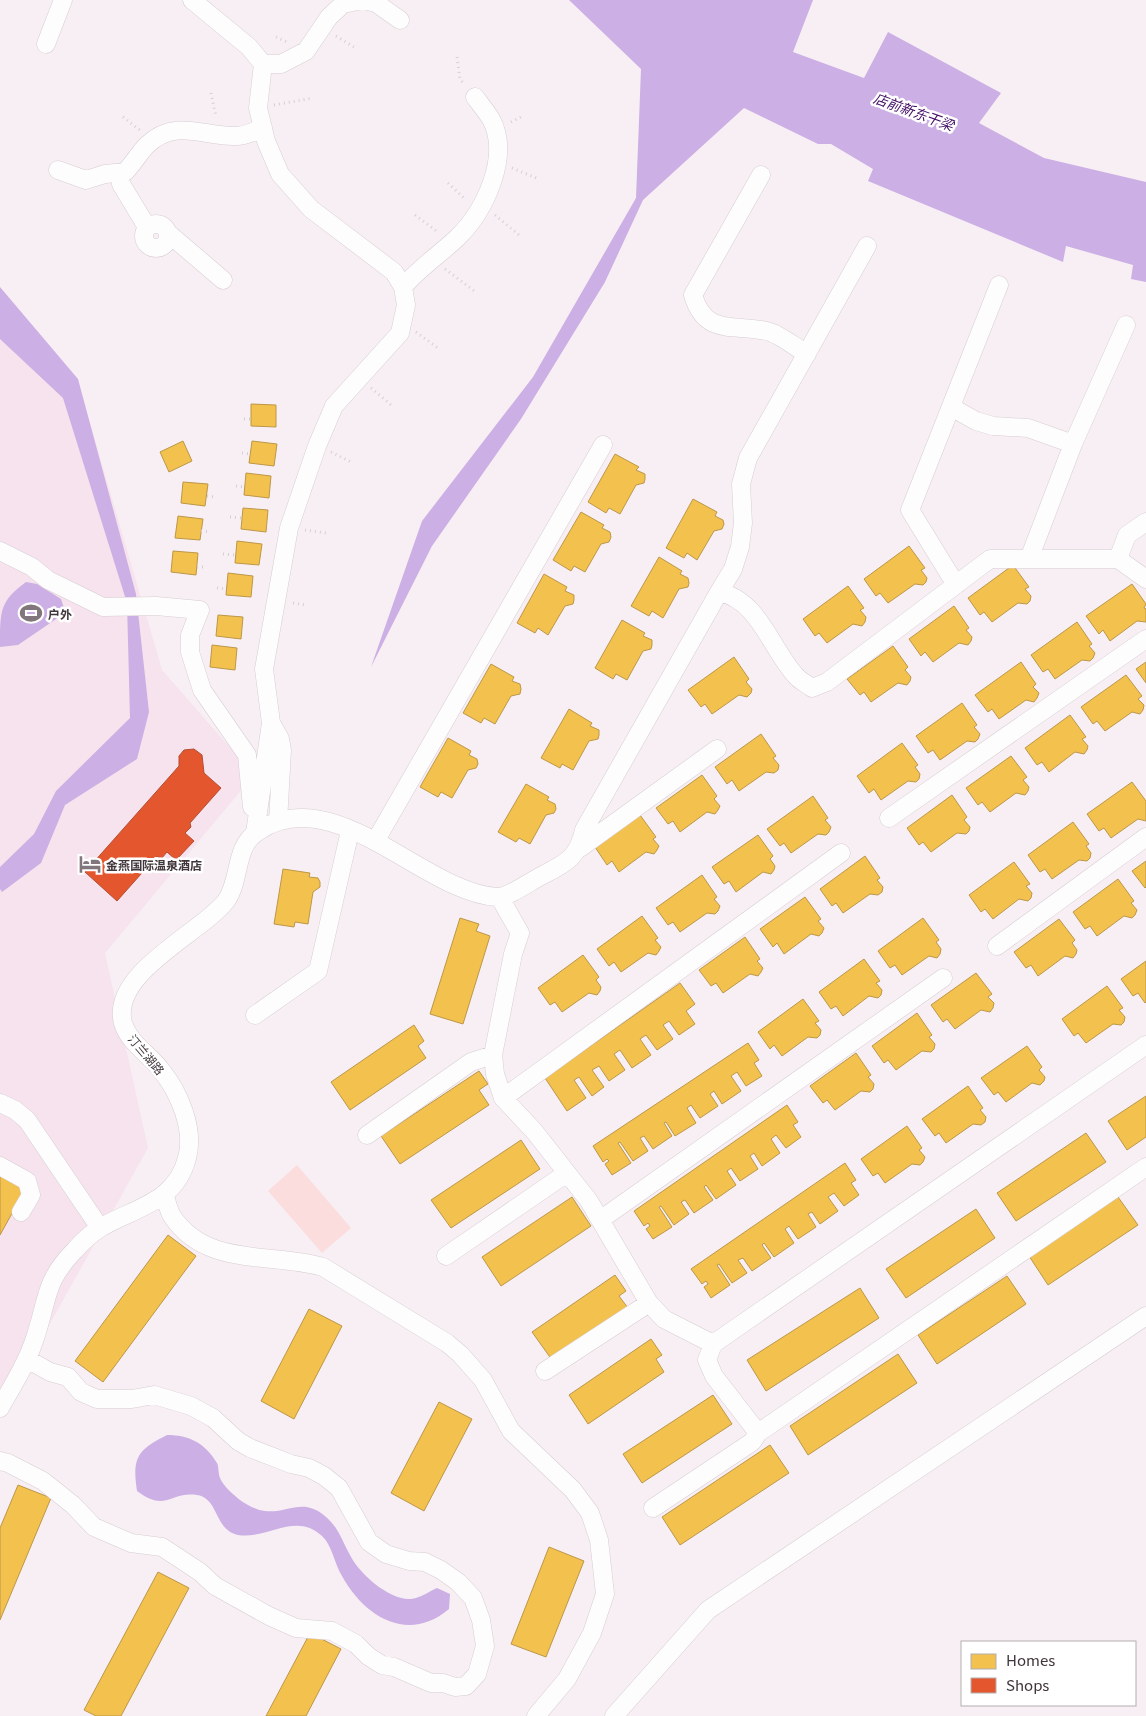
<svg xmlns="http://www.w3.org/2000/svg" width="1146" height="1716" viewBox="0 0 1146 1716" font-family="Georgia,'Noto Sans SC',serif">
<style>
.built{fill:#f6e3ed}
.green{fill:#fcdddd}
.water{fill:#ccafe4}
.homes{fill:#f2c14e;stroke:#bd9748}
.shops{fill:#e4572e;stroke:#b34d32}
.lines{fill:none;stroke-linecap:round;stroke-linejoin:round}
.minor-casing{stroke:#d6cdd2;stroke-width:19}
.path{stroke:#d3d0d2;stroke-width:3;stroke-dasharray:1 4;stroke-linecap:butt}
.minor{stroke:#fefdfd;stroke-width:18}
.labels{text-anchor:middle;dominant-baseline:central;stroke-width:5;stroke-linejoin:round;paint-order:stroke}
.poi-label{font-size:12px;font-weight:bold;fill:#40353a;stroke:#fff;text-anchor:start}
.street-label{font-size:12px;fill:#40353a;stroke:#fff}
.water-label{font-size:14px;font-style:italic;fill:#420d64;stroke:#fff}
</style>
<rect width="100%" height="100%" fill="#f8eff4"/>
<path class="built" d="M0 310 81 392 162 670 254 775 105 953 148 1148 0 1413Z"/>
<path class="green" d="M297 1165 351 1228 322 1253 268 1191Z"/>
<path class="water" d="M569 0H813L793 52 864 78 888 32 1001 93 979 123 1044 158 1146 182V282L1131 279 1133 265 1066 246 1063 262 868 181 873 169 831 144H818L744 108 643 200 605 282 521 419 432 546 371 667 422 521 533 377 636 198 641 69Z
M0 287 78 379 136 594 149 712 137 759 65 805 41 863 2 892 0 889V867L34 834 56 791 130 718 127 603 63 398 0 339Z
M26 582 37 584 61 599 64 608 59 617 18 645 0 647C0 610 0 601 26 582Z
M167 1435C189 1435 205 1443 217 1463 219 1467 218 1473 220 1478 223 1486 234 1495 240 1500 247 1505 256 1510 265 1511 287 1514 303 1496 326 1517 339 1528 342 1541 350 1555 359 1574 394 1605 416 1598 423 1596 430 1591 437 1588L450 1594 449 1609C409 1643 365 1618 342 1576 335 1565 332 1545 322 1536 296 1511 266 1540 238 1535 214 1530 219 1498 197 1495 170 1491 166 1513 137 1491 132 1458 137 1450 167 1435Z"/>
<path class="homes" d="M251 404 276 405V427L251 426Z
M183 441 192 461 169 472 160 452Z
M252 441 277 444 274 466 249 463Z
M615 454 639 467 636 470 645 474V479L644 483 636 485 620 514 609 508 606 513 588 502Z
M246 473 271 476 269 498 244 495Z
M183 482 208 484 205 506 181 503Z
M693 499 717 512 715 516 723 520 724 524 722 529 714 531 697 560 687 553 684 558 666 548Z
M243 508 268 510 266 532 241 529Z
M581 512 604 525 602 528 610 532 611 537 609 542 601 544 585 572 574 566 571 571 553 560Z
M178 516 203 519 200 540 175 538Z
M237 541 262 544 259 565 235 563Z
M909 546 925 568 921 570 927 578 926 582 923 585 915 584 888 603 880 593 876 596 864 579Z
M173 551 198 553 196 575 171 572Z
M659 557 682 571 680 574 688 578 689 583 688 587 679 589 663 618 652 611 649 616 631 606Z
M1013 565 1029 587 1025 589 1031 596 1030 601 1027 604 1018 603 992 622 984 612 980 615 968 598Z
M228 573 253 576 251 597 226 595Z
M544 574 567 587 565 591 574 595V600L573 604 565 606 548 635 538 628 535 633 517 623Z
M1132 584 1146 604 1144 608 1146 609V622L1137 621 1110 641 1103 630 1099 634 1086 616Z
M848 586 864 608 860 610 866 617 865 622 862 626 853 624 827 643 819 633 815 636 803 619Z
M954 606 969 628 966 630 972 637 971 641 968 645 959 643 933 662 925 652 921 656 909 639Z
M218 615 243 617 241 639 216 636Z
M622 620 645 633 643 636 652 640V645L651 649 643 651 627 680 616 674 613 679 595 668Z
M1077 622 1092 644 1089 646 1095 653 1093 658 1090 661 1082 660 1055 679 1048 669 1043 672 1031 655Z
M212 645 237 648 235 670 210 667Z
M893 646 908 667 905 670 911 677 910 681 907 685 898 683 871 702 864 692 860 695 847 679Z
M734 657 749 679 746 682 752 689 751 693 747 697 739 695 712 714 705 704 701 707 688 690Z
M1021 662 1036 684 1033 687 1039 693 1037 698 1034 702 1026 700 999 719 992 709 988 712 975 695Z
M1146 662V683L1136 669Z
M491 664 514 677 512 681 520 684 521 689 520 694 511 696 495 724 484 718 481 723 463 713Z
M1126 675 1142 696 1138 699 1144 705 1143 710 1140 714 1132 712 1105 731 1097 721 1093 724 1081 707Z
M962 703 977 725 974 727 980 734 978 739 975 742 967 741 940 760 933 750 928 753 916 736Z
M569 709 592 723 590 726 599 730V735L598 739 589 741 573 770 562 764 560 768 541 758Z
M1070 715 1086 737 1082 739 1088 746 1087 750 1084 754 1075 752 1049 772 1042 762 1037 765 1025 748Z
M761 734 776 756 773 758 779 765 778 770 774 773 766 772 739 791 732 780 727 784 715 767Z
M448 738 471 751 469 755 477 759 478 764 476 768 468 770 452 798 441 792 438 797 420 787Z
M902 743 918 765 915 767 920 774 919 779 916 782 908 781 881 800 874 789 869 793 857 776Z
M1011 756 1027 777 1023 780 1029 787 1028 791 1025 795 1016 793 990 812 982 802 978 805 966 788Z
M702 775 717 796 714 799 720 806 718 810 715 814 707 812 680 832 673 821 668 824 656 808Z
M1132 782 1146 801V821L1138 819 1111 838 1104 828 1099 831 1087 814Z
M526 784 549 797 547 800 555 804 556 809 554 813 546 815 530 844 519 838 516 842 498 832Z
M952 795 967 817 964 820 970 827 969 831 966 834 957 833 931 852 923 842 919 845 907 828Z
M813 796 828 818 825 820 831 827 829 832 826 835 818 834 791 853 784 843 780 846 767 829Z
M640 815 656 837 653 839 659 846 657 850 654 854 646 852 619 872 612 861 607 865 595 847Z
M1073 822 1089 844 1086 846 1091 853 1090 858 1087 861 1079 860 1052 879 1045 869 1040 872 1028 855Z
M758 835 773 856 770 859 775 866 774 870 771 874 763 872 736 892 729 881 724 884 712 867Z
M865 856 880 878 877 880 883 887 882 892 878 895 870 894 843 913 836 903 832 906 820 889Z
M1146 861V887L1145 888 1132 871Z
M1014 862 1030 884 1026 886 1032 893 1031 898 1028 901 1019 899 993 919 985 909 981 912 969 895Z
M283 869 310 873 309 877 318 878 320 882V887L313 892 308 924 295 922 294 927 274 924Z
M702 875 717 897 714 899 720 906 718 911 715 914 707 913 680 932 673 922 668 925 656 908Z
M1118 879 1134 901 1131 903 1137 910 1135 915 1132 918 1124 916 1097 936 1090 926 1085 929 1073 912Z
M805 897 821 919 818 921 824 928 822 933 819 936 811 934 784 954 777 943 773 947 760 929Z
M642 916 658 938 655 940 661 947 659 951 656 955 648 953 621 972 614 962 609 966 597 949Z
M460 918 479 924 476 931 490 936 463 1024 430 1014Z
M923 918 939 940 936 942 941 949 940 954 937 958 929 956 902 975 895 965 890 968 878 951Z
M1059 919 1075 940 1072 943 1077 950 1076 954 1073 958 1065 956 1038 976 1031 965 1026 968 1014 952Z
M745 937 760 959 757 961 763 968 761 972 758 976 750 974 723 993 716 983 711 986 699 970Z
M583 955 599 977 596 980 601 987 600 991 597 995 589 993 562 1012 555 1002 550 1005 538 988Z
M864 959 880 981 876 983 882 990 881 995 878 998 869 996 843 1016 836 1006 831 1009 819 992Z
M1146 961V1002L1145 1003 1138 993 1133 996 1121 979Z
M976 973 992 994 988 997 994 1003 993 1008 990 1012 981 1010 955 1029 947 1019 943 1022 931 1005Z
M680 983 695 1004 686 1011 695 1024 679 1035 669 1021 663 1025 673 1039 657 1050 646 1035 640 1039 651 1055 632 1068 620 1050 614 1054 625 1070 609 1081 599 1066 592 1070 604 1087 592 1096 579 1077 574 1080 586 1098 567 1111 545 1078Z
M1107 986 1123 1008 1119 1010 1125 1017 1124 1022 1121 1025 1113 1024 1086 1043 1078 1033 1074 1036 1062 1019Z
M803 999 819 1021 815 1023 821 1030 820 1035 817 1038 808 1037 782 1056 774 1045 770 1049 758 1032Z
M917 1013 932 1035 929 1037 935 1044 934 1049 931 1052 922 1051 896 1070 888 1060 884 1063 872 1046Z
M414 1025 424 1041 418 1046 426 1058 350 1110 331 1082Z
M748 1043 759 1060 754 1063 762 1076 746 1086 737 1072 731 1076 741 1091 722 1104 714 1091 710 1094 718 1106 700 1118 691 1105 687 1108 696 1123 675 1136 666 1122 664 1123 672 1136 653 1149 644 1136 640 1138 648 1151 633 1161 620 1142 618 1143 631 1163 612 1175 605 1164 609 1161 607 1159 603 1162 593 1146Z
M1027 1046 1042 1067 1039 1070 1045 1077 1044 1081 1040 1085 1032 1083 1006 1102 998 1092 994 1095 981 1078Z
M856 1053 871 1075 868 1077 874 1084 873 1089 870 1092 861 1091 835 1110 827 1100 823 1103 810 1086Z
M479 1071 488 1084 479 1090 489 1105 400 1164 381 1136Z
M968 1086 983 1108 980 1110 986 1117 985 1122 981 1125 973 1124 946 1143 939 1133 935 1136 922 1119Z
M1146 1096V1137L1127 1150 1108 1121Z
M787 1105 798 1122 793 1125 801 1137 786 1148 776 1135 771 1139 780 1153 762 1166 754 1153 750 1156 758 1169 740 1181 731 1168 727 1171 736 1185 716 1199 706 1185 704 1187 713 1200 694 1213 685 1200 681 1202 689 1214 674 1225 661 1206 659 1207 672 1227 653 1239 646 1229 650 1226 648 1223 644 1226 634 1211Z
M907 1126 922 1148 919 1150 925 1157 923 1162 920 1165 912 1164 885 1183 878 1173 873 1176 861 1159Z
M1086 1133 1106 1162 1016 1221 997 1193Z
M521 1140 540 1169 451 1228 431 1200Z
M845 1163 856 1180 851 1183 859 1195 844 1206 834 1193 828 1197 838 1211 820 1224 812 1212 808 1214 816 1227 798 1239 789 1226 785 1229 794 1243 774 1257 764 1243 762 1245 771 1258 752 1271 743 1258 738 1260 747 1273 732 1283 719 1264 717 1265 730 1285 711 1298 704 1287 708 1284 706 1281 702 1284 691 1269Z
M0 1174 26 1188 0 1235Z
M572 1197 591 1226 501 1286 482 1257Z
M1118 1197 1138 1225 1048 1285 1029 1256Z
M976 1209 995 1238 906 1298 886 1269Z
M168 1235 196 1256 103 1382 75 1361Z
M615 1275 626 1291 619 1296 628 1308 552 1360 532 1332Z
M1007 1276 1026 1304 937 1364 918 1335Z
M860 1288 879 1318 766 1391 747 1360Z
M309 1309 342 1326 294 1419 261 1401Z
M651 1339 662 1355 656 1359 664 1372 588 1424 569 1395Z
M898 1354 917 1383 808 1455 790 1426Z
M713 1395 732 1424 642 1483 623 1454Z
M439 1402 472 1419 424 1511 391 1493Z
M770 1445 789 1473 680 1545 662 1517Z
M18 1485 51 1498 0 1620V1528Z
M549 1547 584 1561 546 1657 511 1644Z
M158 1572 189 1588 121 1716H96L84 1710Z
M310 1633 341 1649 306 1716H266Z"/>
<path class="shops" d="M194 749 202 755 204 773 221 788 190 823 191 827 185 833 194 841 176 860 167 852 161 859 157 856 117 901 85 872 179 766V756L184 750Z"/>
<g class="lines">
<g class="minor-casing">
<path id="minor" d="M192 0 249 47 263 64 258 108 266 141 280 174 311 209 394 272 403 287 406 305 400 333 334 406 317 446 289 528 264 669 271 723 255 833
M364 0 376 3 400 20
M46 44 63 0
M263 64H281L306 51 329 17 343 4 363 0
M58 170 86 180 105 174 125 172C133 164 139 153 147 145 176 117 206 138 237 136 245 136 255 131 263 128
M761 175 693 295C706 339 737 322 770 332 782 336 795 347 807 354
M121 184 147 227
M144 236a12 12 0 1 1 24 0a12 12 0 1 1-24 0Z
M168 233 223 280
M403 287C419 268 439 255 457 238 485 211 511 156 491 119 486 111 480 104 475 97
M951 407 976 421 993 426 1028 428 1073 444
M0 551 32 567 48 580 103 607 156 606 200 610 190 635V652L202 690 247 755 252 807
M1029 559 1073 444 1126 325
M1118 559 1127 535 1146 522
M956 585 910 510 999 285
M719 592 733 569 740 547 743 523 741 484 748 458 867 246
M271 723 280 739 282 750 278 822
M889 818 1146 639
M376 840 603 445
M580 848 717 749
M500 898 520 933 513 954 493 1055 495 1074 503 1098 534 1131 589 1201 649 1303 664 1319 713 1344 1146 1045
M997 946 1146 837
M255 1015 318 971 350 831
M503 1098 841 853
M0 1103 15 1110 27 1120 100 1228
M367 1135 471 1062 493 1055
M0 1166 27 1181 31 1195 21 1212
M164 1194C167 1201 168 1210 172 1216 206 1268 272 1252 323 1267L447 1343 460 1354 483 1380 511 1431 573 1490 590 1513 599 1540 605 1594 592 1633 567 1679 536 1716
M600 1220 943 978
M446 1256 567 1173
M545 1371 649 1303
M0 1408C13 1385 27 1363 35 1338 48 1300 44 1281 75 1250 82 1242 92 1233 100 1228 133 1208 176 1203 187 1158 195 1129 179 1092 161 1070 149 1054 129 1043 123 1023 110 973 201 933 226 901 241 880 234 847 257 832 334 779 424 893 497 897 507 898 531 881 541 876 566 863 578 858 584 830L719 592C759 600 771 649 796 676 800 681 807 684 812 688L827 682 990 559H1118L1146 579
M758 1433 1146 1167
M0 1461 8 1463 43 1481 73 1505 94 1527 131 1543 162 1547 200 1572 215 1586 269 1616 296 1628 332 1631 356 1644 368 1656 382 1665 394 1667 431 1683H443L455 1687 466 1686 477 1674 485 1646 481 1620 473 1598 458 1582 441 1570 425 1562 409 1561 386 1554 369 1542 339 1488 324 1476 309 1468 291 1464 250 1448 238 1441 213 1418 191 1406 154 1395 132 1399H97L81 1392 68 1377 50 1372 27 1359
M653 1508 752 1442 758 1433 714 1376 707 1360 713 1344
M614 1716 708 1610 1146 1316"/>
</g>
<path class="path" d="M336 36 357 49
M276 37 287 42
M457 57 460 79 465 85
M211 93 216 117
M274 105 313 98
M123 117 141 131
M511 122 521 117
M512 168 539 179
M448 183 466 200
M415 215 439 233
M495 215 519 235
M445 269 477 293
M416 332 438 348
M371 388 391 405
M244 419H251
M331 452 353 463
M242 453 251 454
M236 486 245 487
M207 496 216 497
M230 517 242 518
M305 530 326 533
M201 531 211 532
M223 554 235 555
M197 567H206
M217 588 227 589
M293 603 306 605"/>
<use href="#minor" class="minor"/>
</g>
<defs>
<g id="stadium-bare" transform="scale(1.725)"><path d="M0-5a6.5 5 0 1 0 0 10a6.5 5 0 1 0 0-10ZM-3.5-1.8h7v3.6h-7Z" fill="#80767b" stroke="#fff" stroke-width="2.5" paint-order="stroke"/></g>
<g id="hotel-bare" transform="scale(1.725)"><path d="M-6-4.5h1.5V1H6V5H4.5V3h-9V5H-6ZM-4 0a1.8 1.8 0 1 1 3.6 0ZM.5 0V-2.5h3Q6-2.5 6 0Z" fill="#80767b" stroke="#fff" stroke-width="2.5" paint-order="stroke"/></g>
</defs>
<g fill-rule="evenodd">
<use href="#stadium-bare" x="31" y="613"/>
<use href="#hotel-bare" x="90" y="864"/>
</g>
<g class="labels">
<g class="poi-label">
<text x="48" y="613">户外</text>
<text x="106" y="864">金燕国际温泉酒店</text>
</g>
<g class="street-label">
<text transform="translate(147 1054) rotate(50)">汀兰湖路</text>
</g>
<g class="water-label">
<text transform="translate(914 111) rotate(20)">店前新东干梁</text>
</g>
</g>
<rect x="961" y="1641" width="175" height="65" fill="#ffffff" stroke="#b3aeb0"/>
<rect x="971" y="1654" width="25" height="15" fill="#f2c14e" stroke="#b3aeb0"/>
<text x="1006" y="1666" font-size="15" fill="#40353a">Homes</text>
<rect x="971" y="1678" width="25" height="15" fill="#e4572e" stroke="#b3aeb0"/>
<text x="1006" y="1691" font-size="15" fill="#40353a">Shops</text>
</svg>
